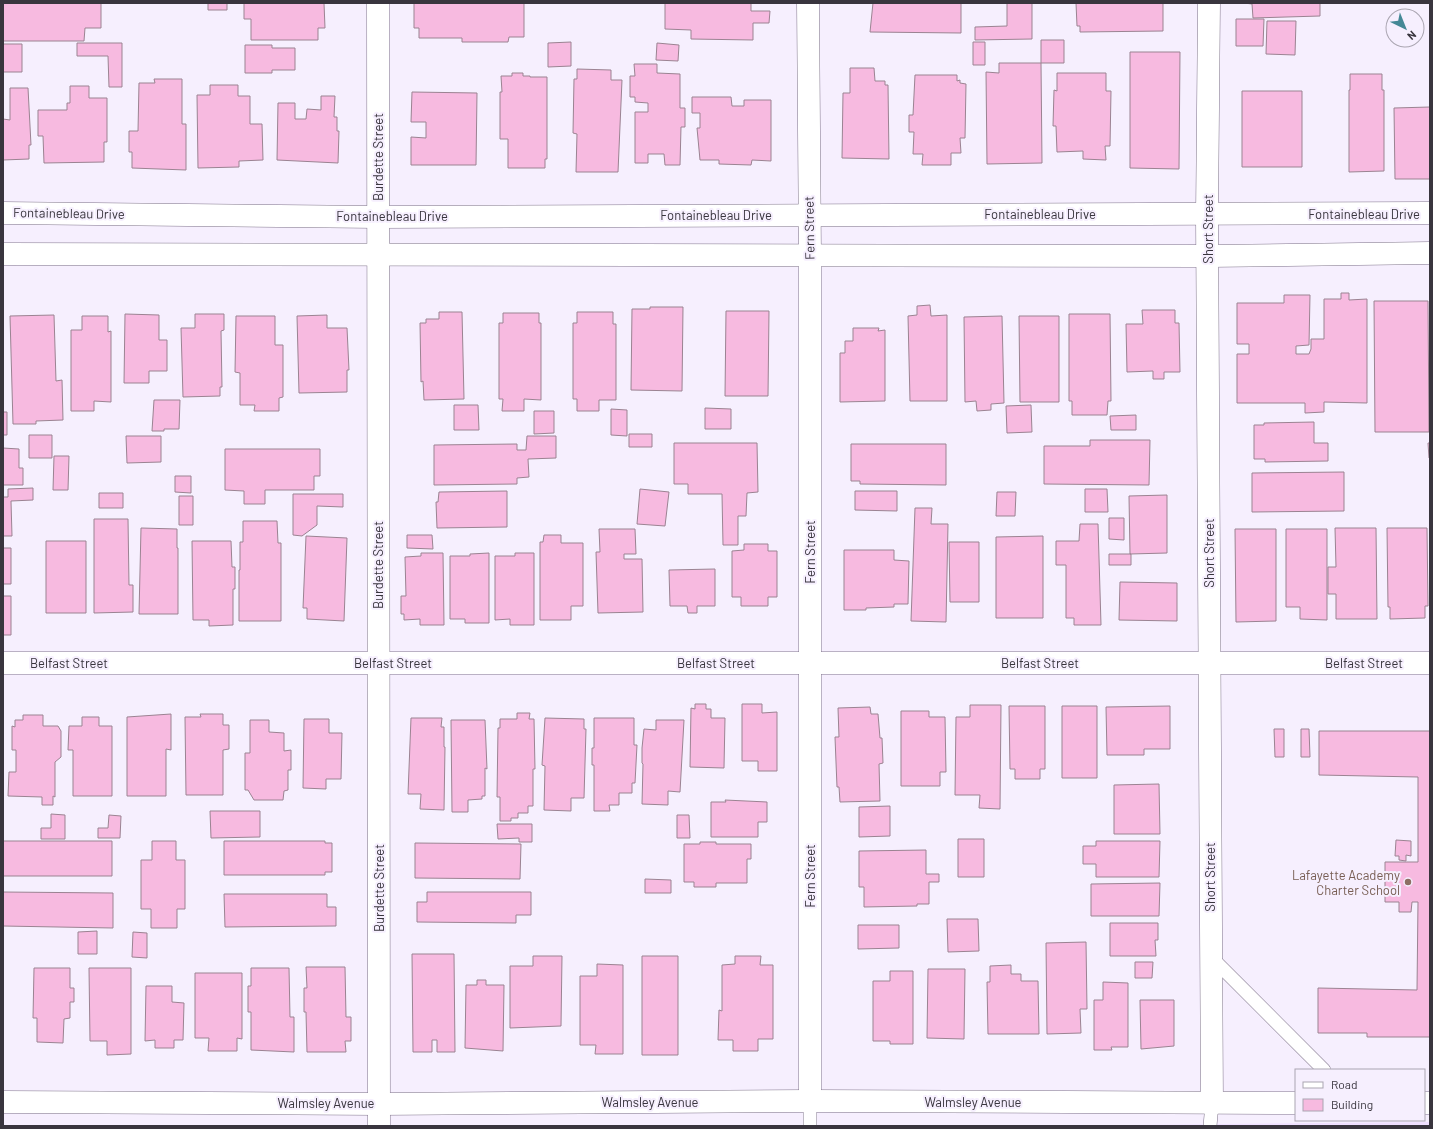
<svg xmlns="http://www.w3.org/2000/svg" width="1433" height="1129" viewBox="0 0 1433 1129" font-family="Barlow,sans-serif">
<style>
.built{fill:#efdfff}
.building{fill:#f7bae0;stroke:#9b8392}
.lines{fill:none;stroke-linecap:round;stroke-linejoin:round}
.lane-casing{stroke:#7f748a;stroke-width:14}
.street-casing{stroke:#7f748a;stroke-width:23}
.secondary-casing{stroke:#7f748a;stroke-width:23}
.lane{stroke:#fff;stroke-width:13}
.street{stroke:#fff;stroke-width:22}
.secondary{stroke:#fff;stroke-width:22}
.education-dot{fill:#8d6e63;stroke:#f6effe;stroke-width:1.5}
.labels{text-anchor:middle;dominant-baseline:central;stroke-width:4;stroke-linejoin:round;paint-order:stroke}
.street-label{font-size:13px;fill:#39353e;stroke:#f6effe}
.education-label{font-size:13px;fill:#785e54;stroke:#f6effe;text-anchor:end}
</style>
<rect width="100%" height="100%" fill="#f6effe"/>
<path class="built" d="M1430 1122V1126H1035Z"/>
<path class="building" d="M3 3H101V28H85L84 41H3Z
M208 3H227V10H208Z
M244 3H324L325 28H318V40H251V19H244Z
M414 3H524V37H509L508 42H462V38H419V28H414Z
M665 3H751V11H770L769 23H753V40L691 39V30L665 29Z
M873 3H961V33L870 32Z
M1007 3H1032V39L975 40V27L1007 26Z
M1076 3H1163V31L1080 32V26H1077Z
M1244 3H1320V16L1253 18 1252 4Z
M1236 19H1264L1263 46H1236Z
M1267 21H1296L1295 55 1266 54Z
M1041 40H1064V63H1041Z
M571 42V66L548 67V43Z
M973 42H985V65H973Z
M77 43H122V87H109L108 56H77Z
M657 43 679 45 678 61 656 60Z
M3 44H22V72H3Z
M245 45H272V48H295V70H272V73H245Z
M1130 52H1180L1179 169 1130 168Z
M999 63H1041L1042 163 987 164 986 72 999 73Z
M634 64H657V73L680 74V108H685V127H681L680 165H665L664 154H648V163H635V112H648V103L635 102V97H630V76H635Z
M850 68H874L875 81H885V85H888L889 159 842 158 843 93H850Z
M577 69 611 70V80H622L618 172H576L577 134 573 133 574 79H577Z
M512 73H523V76H530V77H547V159H545V168H508V139H500V92H502L501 76H512Z
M1057 73H1106V91H1111L1110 146H1105L1106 160 1083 159V151L1057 152 1056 126H1053L1054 90 1057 91Z
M1350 74H1382V90H1384V171L1349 172V90H1350Z
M915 75H957V81L960 80V83L966 84 965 138H960L961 153H951V165H922L923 154H913L914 132H909V115H913Z
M154 79H182V124H186V170L132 168V152H129V131H138L139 83H155Z
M210 85H238V96H250V124H262L263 160 239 161V167L198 168 197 95H210Z
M70 86H89V98H107V142H104V162L44 163 43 136H38V110H67V103H70Z
M10 88H28L31 145H29V159L3 160V119L10 120Z
M1242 91H1302V167H1242Z
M412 92 477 93 476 165H411V137L426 138V122H411Z
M321 96H335L334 117H337V131H339L338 163 277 160 278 103H295V119H306L307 109 321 110Z
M692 97H731L732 106H744V100H771V161L752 160 751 165 719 164V160H700L697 128H700V113H692Z
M1430 107V179H1395L1394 108Z
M1341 293H1349V300L1367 299V403L1324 402V412L1305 413V403H1237V354H1249V344H1237V303H1284V295H1310L1309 345 1296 346V354H1309L1311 349V339H1324V299H1341Z
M1374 301H1428L1429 432H1375Z
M930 305 931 316 947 315V401H910L908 316 917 315V306Z
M650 307H683L682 391 631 390 632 309H650Z
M1142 310H1175V323H1179L1180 372H1164V379H1153V371L1127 372 1126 324H1143Z
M726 311H769L768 396H725Z
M439 312H462L464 399 424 400 423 381 421 382 420 323H426V319H439Z
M577 312H613V324H616V400H599V411H577V399H573V323H577Z
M503 313H539V323H541V400L524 399V411H502L503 399H499V323H503Z
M125 314 159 315V340H167V371H149V383H124Z
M195 314H224V330L221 331 222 387H220V396L183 397 181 328H195Z
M1069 314H1110L1111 401H1108L1107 415H1072V401H1069Z
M54 315 56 381 62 380 63 420 36 421V424H13L10 316Z
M327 315V328H347L349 370H347V392L299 393 297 316Z
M82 316H108V332L111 331V402L94 401V411H71V330H82Z
M236 316H275V345H283V397L279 398V411H254L255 405H240V373L235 372Z
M1002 316 1004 403 991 404V410L977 411 976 401 965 402 964 317Z
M1019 316H1059V402H1020Z
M853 328H879L878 331 885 330V401L840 402V353H845V341H853Z
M154 400H180L179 429H164V431H152Z
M454 405H478L479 430H454Z
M1031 405 1032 432 1007 433 1006 406Z
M705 408 731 409V429H705Z
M611 409 627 410V436L611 435Z
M534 411H554V433L534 434Z
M3 412H7V435H3Z
M1136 415V430H1111L1110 416Z
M1314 422V443H1328V461L1265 462V459H1254V425H1264V423Z
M629 434H652V447H629Z
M29 435H52V458H29Z
M126 436H161V462L127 463Z
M527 436H556V458L528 459 529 477 517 478V484L434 485V445L517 444V450H526Z
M1090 440H1150L1149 485 1044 484V446H1090Z
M674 443H757L758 492 747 493 746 516H738V545H723L722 494H688V484H674Z
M1428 443H1430V458H1429Z
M851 444H946V485L860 484V481H851Z
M3 448 19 449V468H23V485H3Z
M225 449H320V476H314V490H265V504H244V491L225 490Z
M54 456H69L68 490H53Z
M1344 472V511L1252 512V473Z
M175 476H191V493L175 492Z
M33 488V500L11 501 12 536H3V497H8V489Z
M640 489 669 492 665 526 637 524Z
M1085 489H1107L1108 512H1085Z
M507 491V527L437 528 436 502H438L439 492Z
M855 491H897V511L855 510Z
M997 492H1016L1015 516H996Z
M99 493H123V508H99Z
M293 494H343V507L317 506V525L302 536 293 535Z
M1167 495V553L1130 554 1129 496Z
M179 496H193V525H179Z
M915 508H932L931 524H948L946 622 911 621Z
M1109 518H1124V540L1109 539Z
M94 519H128L129 585H133V612L94 613Z
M243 521H277L278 543H281V621H239V570H240V542H243Z
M1080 524H1098L1101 625H1074V618H1066V565H1056V541H1079Z
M141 528 177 529V548H178V614H139Z
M1335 528H1376L1377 619H1336V594H1328V567H1336Z
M1387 528H1427L1428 606H1425V618L1390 619V607H1388Z
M599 529H635L636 554H624V559H642L643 612 598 613 596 552H600Z
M1235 529H1276V621L1236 622Z
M1286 529H1327V620L1300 619V607H1286Z
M407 535H432L433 549 407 548Z
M544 535H561V543H583V606H571V620H540V542H543Z
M306 536 347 538 344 621 307 619V608H303Z
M1043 536V618H996V537Z
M46 541H86V613H46Z
M192 541H231L232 567H235V589H233V625L209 626V620H193Z
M949 542H979V602H950Z
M744 544H768V551H777V597H768V606H741V597H732V551L744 550Z
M3 548H11V584H3Z
M844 550H894V560L909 561 908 604H894V607L866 608V610H844Z
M421 553H443L444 625H420V619L404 620V614H401V596H406L405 557 421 556Z
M489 553V623H465V619H450V556H470V554Z
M515 553H534V625H510V619L495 620V556H515Z
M1109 554H1131V565H1109Z
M715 569V606H697V613H688L687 606H670L669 570Z
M1120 582 1177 583V621L1119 620Z
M3 596H11V635H3Z
M695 704H706V709H711V718H725L724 768 690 767 691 708 695 709Z
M742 704H762V713L777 712V771H758V761H742Z
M970 705H1001L1000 809 979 808 980 795H955L956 717H970Z
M1009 706H1045V769H1040V779H1015V769H1010Z
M1062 706H1097V778H1062Z
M1170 706V749H1144V755H1107L1106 707Z
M870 707 871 714H878L880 738H882L883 763 879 764 880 801 840 802 839 787H837L835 737H839L838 708Z
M901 711H929V717H945L946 772H940V786H901Z
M517 713H530L529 719H534L535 769H533V806H528V813H518V818H511V821H500V797H497L498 728H500V719H517Z
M171 714V750L166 749V796H127V717Z
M200 714H223V725H229V749L223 750V795H186L185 717H201Z
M23 715H43V726H58L61 731V757L55 762V797L53 796V805H42V797L8 796 9 772H16V750H12V726L15 727V720H23Z
M82 717H99V726H112V796H73V750H68L69 726H82Z
M411 718H442L441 727H444V747H445L444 810 420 809 421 794H408Z
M545 718 584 719V729H586L584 798H571V811L544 810 545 766 542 765Z
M594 718H634V745H637L635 783H632V793H619V805H609L610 811H594V765H592V748H594Z
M304 719H329V733H342L341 779H326V789L303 788Z
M250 720H269V732L284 733V751L291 750V770H288V790L284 791 283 800H254L248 790H245V753H250Z
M451 720H485L487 769 485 768V796H482V799L468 800V812H452Z
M656 720H684L680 792 668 791V805L642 804 643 764 642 763V748L644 729 656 730Z
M1274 729H1284V757H1275Z
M1301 729H1309L1310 757H1301Z
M1319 731H1430V1037H1367V1033H1318V988L1417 990 1418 902H1412L1411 912H1399V902H1385V862H1418V777L1319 775Z
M1159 784 1160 834H1114V785Z
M725 800 767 802V822H758V837H711V802H726Z
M890 806V836L859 837V807Z
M210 811H260V837L211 838Z
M51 814 65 815V839H41V828H51Z
M109 815 121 816 120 838H98V828H108Z
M677 815H689L690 838H677Z
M497 824H532V842H519V838L498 839Z
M958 839H984V877H958Z
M1396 840 1411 841V856L1406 855V861L1399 860V856H1395Z
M3 841H112V876H3Z
M152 841H176V860H185V909H177V928H151V909H141V860H152Z
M224 841H325V843H332V872H325V875H224Z
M1096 841H1160L1159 877H1096V864H1083V846H1096Z
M700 842H716V844H751V859H747V883H716V887H694V882H684V844H700Z
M415 843 521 844 520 879 415 878Z
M926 850V874H939V882H929V904H917V906L864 907V887H859V851Z
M645 879 671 880V893H645Z
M1160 883 1159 916H1091V884Z
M3 892 113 893V928L3 926Z
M427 892H531V915H516V923L417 922V902H427Z
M224 894H327V907H336V926L225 927Z
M947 919H978L979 951 948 952Z
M1110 923H1158V940H1155L1156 956H1110Z
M858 925H899V948L858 949Z
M97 931V954H78V932Z
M133 932 147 933V958L132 957Z
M1086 942 1087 1009H1080L1081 1033 1047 1034 1046 943Z
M412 954H454L455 1052H437V1040H432V1052H413Z
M533 956H562L561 1026 510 1028V966H533Z
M642 956H678V1055H642Z
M735 956H761L760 965H773V1039H758V1051H733V1040H718L719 1010 722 1011V965L735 964Z
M1135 962H1153L1152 978H1135Z
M597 964 623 965V1054H595L596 1045H580V976H597Z
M1011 965V974H1021V981H1038L1039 1034H988L987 982H990V966Z
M306 967H345L346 1017H351V1041H345L346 1052H307L306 1012H304V988H307Z
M34 968H70V988H74V1002H70V1018L64 1019 63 1043 37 1042V1018H33Z
M89 968H131V1054L107 1055V1041H90Z
M251 968H289L290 1017H294V1052L251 1050V1012H248V986H251Z
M928 969H965L964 1039 927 1038Z
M890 971H913V1044H890V1041H873V981H890Z
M195 973H242V1039L237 1038V1051H208L209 1038H195Z
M477 980H486V985H504L503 1051 465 1048 466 985H477Z
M1103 982 1128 983V1047H1111L1112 1050H1094V1000H1103Z
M146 986H172V1002L184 1003 183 1040H174V1048H155V1040L145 1041Z
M1140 1000H1174V1046L1141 1049Z"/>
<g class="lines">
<g class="lane-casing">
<path id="lane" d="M1211 957 1324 1070
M810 1126V1101
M1210 1126 1212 1104"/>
</g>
<g class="street-casing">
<path id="street" d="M378 3 379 1126
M808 3 810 256V1101
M1209 3 1207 215 1212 1104
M3 663H1430"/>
</g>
<g class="secondary-casing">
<path id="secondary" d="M3 213 378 217 1430 213
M3 254 1208 256 1430 253
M3 1102 379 1104 810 1101 1296 1103
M1424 1103H1430"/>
</g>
<use href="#lane" class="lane"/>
<use href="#street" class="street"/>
<use href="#secondary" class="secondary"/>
</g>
<circle class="education-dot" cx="1408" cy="882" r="4"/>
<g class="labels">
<g class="street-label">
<text transform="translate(378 157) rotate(-90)">Burdette Street</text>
<text transform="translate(69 213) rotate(1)">Fontainebleau Drive</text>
<text x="1040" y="214">Fontainebleau Drive</text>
<text x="1364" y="214">Fontainebleau Drive</text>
<text x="716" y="215">Fontainebleau Drive</text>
<text x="392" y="216">Fontainebleau Drive</text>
<text transform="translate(809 228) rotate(-91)">Fern Street</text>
<text transform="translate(1208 229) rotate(-90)">Short Street</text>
<text transform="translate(810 552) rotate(-90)">Fern Street</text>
<text transform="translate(1209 553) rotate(-90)">Short Street</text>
<text transform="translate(378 565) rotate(-90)">Burdette Street</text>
<text x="69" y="663">Belfast Street</text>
<text x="393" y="663">Belfast Street</text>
<text x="716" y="663">Belfast Street</text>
<text x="1040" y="663">Belfast Street</text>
<text x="1364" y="663">Belfast Street</text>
<text transform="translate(810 876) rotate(-90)">Fern Street</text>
<text transform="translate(1210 877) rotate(-90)">Short Street</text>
<text transform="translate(379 888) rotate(-90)">Burdette Street</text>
<text x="650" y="1102">Walmsley Avenue</text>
<text x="973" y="1102">Walmsley Avenue</text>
<text x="326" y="1103">Walmsley Avenue</text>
</g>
<g class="education-label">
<text x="1400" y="875">Lafayette Academy<tspan x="1400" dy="15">Charter School</tspan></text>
</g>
</g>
<rect width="1433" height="1129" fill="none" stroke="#39353e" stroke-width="8"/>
<rect x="1295" y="1069" width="130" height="52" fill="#f6effe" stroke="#aaa5b1"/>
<rect x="1303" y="1082" width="20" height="6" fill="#ffffff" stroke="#aaa5b1"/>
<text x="1331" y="1089" font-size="12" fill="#39353e">Road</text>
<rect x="1303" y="1099" width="20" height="12" fill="#f7bae0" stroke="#aaa5b1"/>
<text x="1331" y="1109" font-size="12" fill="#39353e">Building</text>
<g transform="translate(1405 28) rotate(137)"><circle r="19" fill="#f6effe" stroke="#aaa5b1"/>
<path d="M0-3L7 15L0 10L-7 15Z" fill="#448896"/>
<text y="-6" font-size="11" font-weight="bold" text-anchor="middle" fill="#39353e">N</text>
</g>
</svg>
